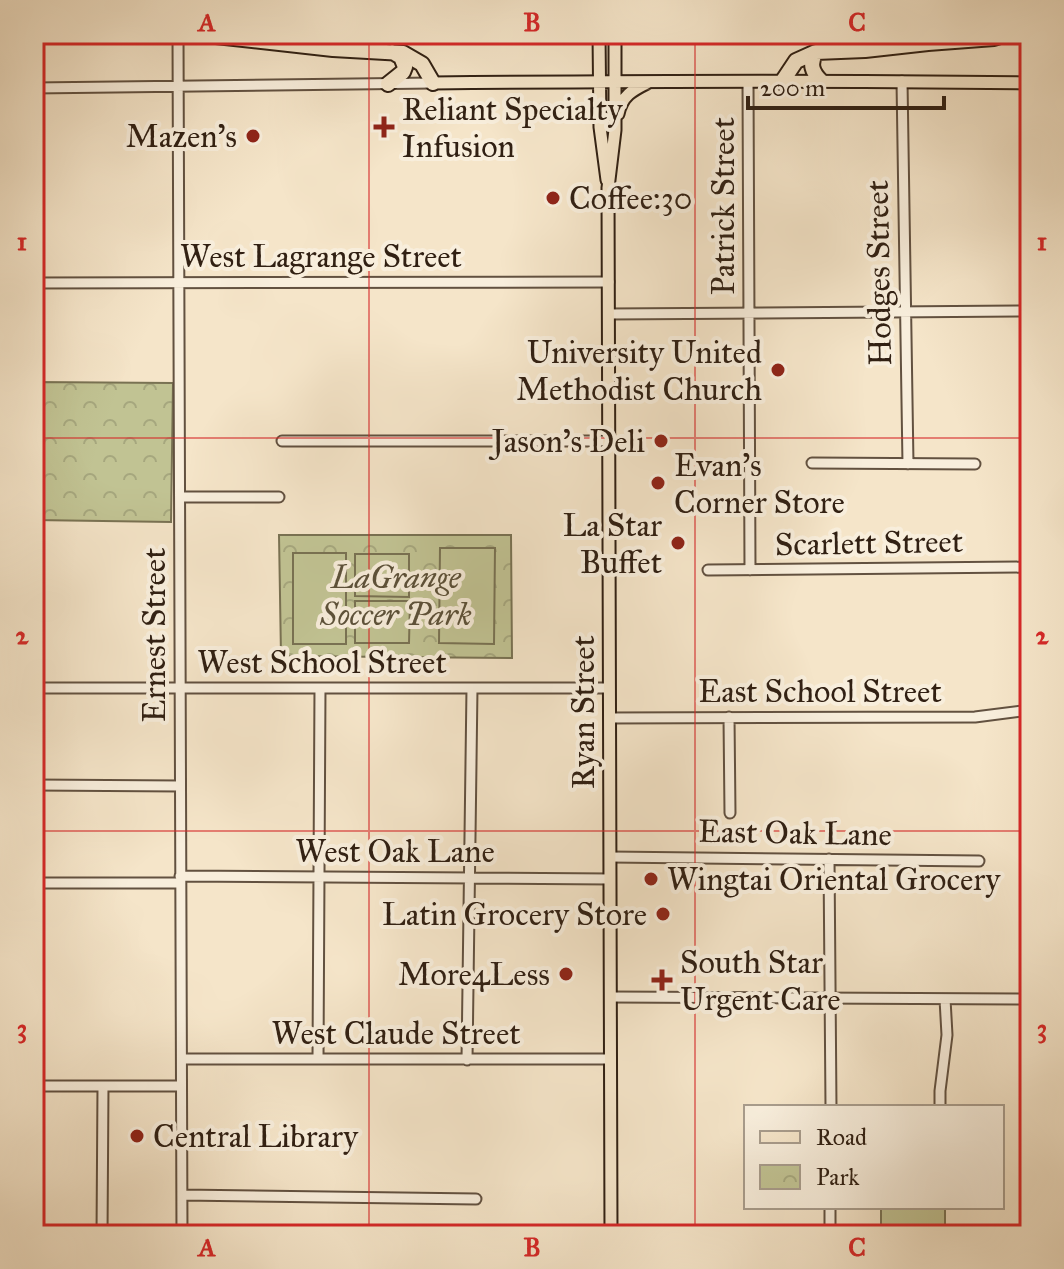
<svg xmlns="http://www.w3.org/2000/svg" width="1064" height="1269" viewBox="0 0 1064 1269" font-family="'IM FELL Great Primer',serif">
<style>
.park{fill:url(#park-crowns);stroke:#797253;stroke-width:2}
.pitch{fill:#c1c393;stroke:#797253;stroke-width:2}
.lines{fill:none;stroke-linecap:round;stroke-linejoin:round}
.minor-casing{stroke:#625140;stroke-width:13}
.major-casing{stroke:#312013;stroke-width:15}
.highway-casing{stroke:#312013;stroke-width:18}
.minor{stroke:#f8eedc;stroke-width:9}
.major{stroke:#f5e5c9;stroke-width:11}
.highway{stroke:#f5e5c9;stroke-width:14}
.highway-bridge-casing{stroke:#312013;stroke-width:18;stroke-linecap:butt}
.highway-bridge{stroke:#f5e5c9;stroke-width:14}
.grid{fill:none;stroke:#d62828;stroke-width:2;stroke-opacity:0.55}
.poi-dot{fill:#8f2418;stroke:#f8eedc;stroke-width:3}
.labels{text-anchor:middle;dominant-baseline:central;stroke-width:8;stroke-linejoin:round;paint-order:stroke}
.poi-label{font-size:32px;fill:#312013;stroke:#f8eedc;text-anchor:start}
.street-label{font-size:32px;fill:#312013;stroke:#f8eedc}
.park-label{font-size:32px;font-style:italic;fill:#5c5139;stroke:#f8eedc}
.neatline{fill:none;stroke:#d62828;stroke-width:3}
.grid-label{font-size:26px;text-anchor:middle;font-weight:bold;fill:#d62828}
</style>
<defs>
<pattern id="park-crowns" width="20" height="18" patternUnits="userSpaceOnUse" patternTransform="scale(2)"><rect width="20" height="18" fill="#c1c393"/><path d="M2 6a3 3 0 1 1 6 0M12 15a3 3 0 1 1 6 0" fill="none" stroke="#a6a77e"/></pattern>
</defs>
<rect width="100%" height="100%" fill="#f5e5c9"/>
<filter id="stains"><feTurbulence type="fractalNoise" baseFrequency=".0025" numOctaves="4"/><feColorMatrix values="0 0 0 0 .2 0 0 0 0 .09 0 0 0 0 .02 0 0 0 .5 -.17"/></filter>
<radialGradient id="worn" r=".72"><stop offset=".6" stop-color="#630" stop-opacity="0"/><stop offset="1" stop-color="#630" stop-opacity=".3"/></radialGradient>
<path class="park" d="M34 382 173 383 171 522 34 520Z
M279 535H511L512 658 281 656Z"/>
<path class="pitch" d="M440 548H495L494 644 439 643Z
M293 553H346V644H293Z
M355 554H409V597L355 596Z
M355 601H410L409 643H355Z
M881 1207H945V1235H881Z"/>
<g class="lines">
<g class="minor-casing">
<path id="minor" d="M178 34 182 1235
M748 81 750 570
M902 81 908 464
M34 88 433 83
M34 283 609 282
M609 314 1030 311
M282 441H609
M812 463 975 464
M180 497H279
M708 570 1030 567
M34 688H609
M729 717 730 813
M609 718 975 717 1030 710
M34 785 180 786
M610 857 979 861
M829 859 831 1107
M180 876 610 879
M34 883H180
M610 997 1030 999
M182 1059H610
M318 1059 320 688
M467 1060 472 688
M34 1086H181
M940 1107V1091L947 1035 945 999
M182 1195 476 1199
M34 1235H102L103 1086
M830 1235V1207"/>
</g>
<g class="major-casing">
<path id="major" d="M599 34 600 127 607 180
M433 83C632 81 831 80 1030 83
M618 114C622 95 633 90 649 82
M611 1235 608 188 615 130V34"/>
</g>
<g class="highway-casing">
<path id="highway" d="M34 35 156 36
M216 36 333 49 403 53 422 64 433 83
M816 52C809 64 812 72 821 81
M782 82 796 61 816 52 865 50 928 43 994 38 1007 34
M388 84 403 72 405 67 401 57 392 52"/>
</g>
<use href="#minor" class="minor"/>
<use href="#major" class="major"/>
<use href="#highway" class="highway"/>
<g class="highway-bridge-casing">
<path id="highway-bridge" d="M156 36H200"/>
</g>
<use href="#highway-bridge" class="highway-bridge"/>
</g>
<path class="grid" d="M369 34V1235M695 34V1235M34 438H1030M34 831H1030"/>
<g class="poi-dot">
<path d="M380 115h8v8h8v8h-8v8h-8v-8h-8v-8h8z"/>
<circle cx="253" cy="136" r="8"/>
<circle cx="553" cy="198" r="8"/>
<circle cx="778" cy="370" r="8"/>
<circle cx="661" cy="441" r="8"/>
<circle cx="658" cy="483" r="8"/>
<circle cx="678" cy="543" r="8"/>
<circle cx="651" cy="879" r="8"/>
<circle cx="663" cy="914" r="8"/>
<circle cx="566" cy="974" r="8"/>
<path d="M658 968h8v8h8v8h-8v8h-8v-8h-8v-8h8z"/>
<circle cx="137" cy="1136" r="8"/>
</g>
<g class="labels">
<g class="poi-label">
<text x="402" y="109">Reliant Specialty<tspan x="402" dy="37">Infusion</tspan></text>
<text x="237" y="136" text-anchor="end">Mazen's</text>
<text x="569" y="198">Coffee:30</text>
<text x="762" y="352" text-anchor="end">University United<tspan x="762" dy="37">Methodist Church</tspan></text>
<text x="645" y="441" text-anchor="end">Jason's Deli</text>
<text x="674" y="465">Evan's<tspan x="674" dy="37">Corner Store</tspan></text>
<text x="662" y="525" text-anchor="end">La Star<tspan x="662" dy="37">Buffet</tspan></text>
<text x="667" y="879">Wingtai Oriental Grocery</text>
<text x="647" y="914" text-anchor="end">Latin Grocery Store</text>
<text x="680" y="962">South Star<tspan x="680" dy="37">Urgent Care</tspan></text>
<text x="550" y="974" text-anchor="end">More4Less</text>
<text x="153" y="1136">Central Library</text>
</g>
<g class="street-label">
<text transform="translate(723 206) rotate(-90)">Patrick Street</text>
<text x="321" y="256">West Lagrange Street</text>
<text transform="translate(879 273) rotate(-91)">Hodges Street</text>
<text transform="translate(869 543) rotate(-1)">Scarlett Street</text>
<text transform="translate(154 635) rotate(-90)">Ernest Street</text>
<text x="322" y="662">West School Street</text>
<text x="820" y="691">East School Street</text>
<text transform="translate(583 712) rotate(-90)">Ryan Street</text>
<text transform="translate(795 833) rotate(1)">East Oak Lane</text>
<text x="395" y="851">West Oak Lane</text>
<text x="396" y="1033">West Claude Street</text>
</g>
<g class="park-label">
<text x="396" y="577">LaGrange<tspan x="396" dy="37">Soccer Park</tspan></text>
</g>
</g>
<rect width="1064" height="1269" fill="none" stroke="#f5e5c9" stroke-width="88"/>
<rect x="744" y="1105" width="260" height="104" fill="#f8eedc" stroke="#a89c8c" stroke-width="2"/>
<rect x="760" y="1131" width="40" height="12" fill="#f5e5c9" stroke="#a89c8c" stroke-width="2"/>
<text x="816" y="1145" font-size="24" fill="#312013">Road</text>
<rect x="760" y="1165" width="40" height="24" fill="url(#park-crowns)" stroke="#a89c8c" stroke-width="2"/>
<text x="816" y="1185" font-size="24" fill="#312013">Park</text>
<path d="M748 96v12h196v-12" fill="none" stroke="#312013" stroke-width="4"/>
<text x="760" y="96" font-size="24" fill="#312013" stroke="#f8eedc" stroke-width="6" paint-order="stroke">200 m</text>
<rect x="44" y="44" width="976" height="1181" class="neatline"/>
<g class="grid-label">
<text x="207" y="31">A</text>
<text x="532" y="31">B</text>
<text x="857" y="31">C</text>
<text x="22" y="250">1</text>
<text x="1042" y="250">1</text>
<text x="22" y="644">2</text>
<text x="1042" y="644">2</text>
<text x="22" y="1037">3</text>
<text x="1042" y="1037">3</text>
<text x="207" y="1256">A</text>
<text x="532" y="1256">B</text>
<text x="857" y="1256">C</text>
</g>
<rect width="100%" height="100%" filter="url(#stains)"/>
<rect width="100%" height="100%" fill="url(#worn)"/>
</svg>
